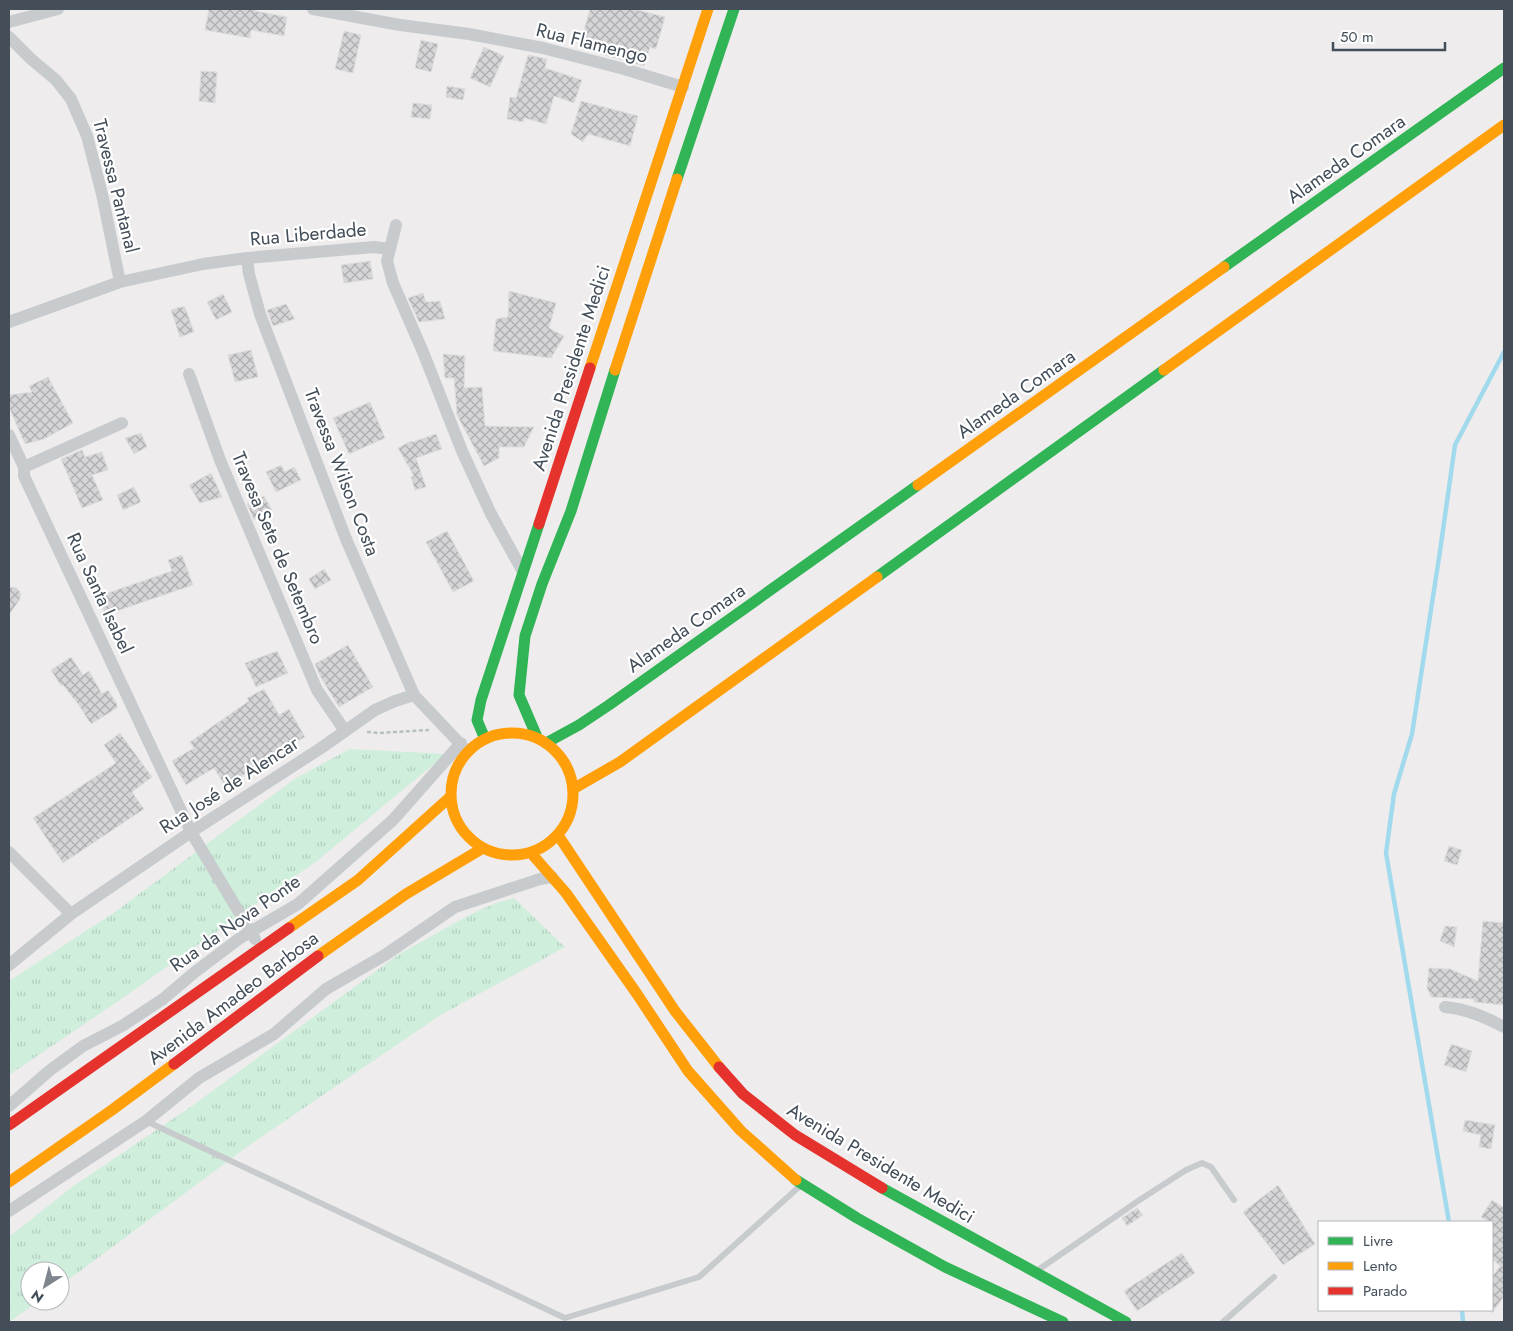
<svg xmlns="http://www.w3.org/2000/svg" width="1513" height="1331" viewBox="0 0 1513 1331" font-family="Jost,sans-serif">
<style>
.grass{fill:url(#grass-tufts)}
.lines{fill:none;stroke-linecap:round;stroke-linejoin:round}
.stream{stroke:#a2daed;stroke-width:4.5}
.building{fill:url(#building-cross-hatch);stroke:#dfdedf}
.path{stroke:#b5c2be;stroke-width:2.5;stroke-dasharray:4 2.5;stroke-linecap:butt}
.lane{stroke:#c8cbcd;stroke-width:6}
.street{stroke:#c8cbcd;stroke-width:12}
.fast{stroke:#30b455;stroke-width:11}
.slow{stroke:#ff9f0a;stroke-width:11}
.jam{stroke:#e5322d;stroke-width:11}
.labels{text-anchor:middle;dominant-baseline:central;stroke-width:4.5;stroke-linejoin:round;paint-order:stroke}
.street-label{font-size:19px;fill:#434e59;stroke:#fff}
</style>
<defs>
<pattern id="grass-tufts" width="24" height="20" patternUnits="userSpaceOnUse" patternTransform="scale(1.25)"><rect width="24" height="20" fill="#cfeedc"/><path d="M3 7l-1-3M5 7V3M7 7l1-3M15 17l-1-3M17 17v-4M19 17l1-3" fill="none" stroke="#b3cebf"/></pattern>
<pattern id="building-cross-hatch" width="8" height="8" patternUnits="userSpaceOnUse" patternTransform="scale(1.25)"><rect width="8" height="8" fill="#d5d4d7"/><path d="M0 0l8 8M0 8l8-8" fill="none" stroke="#aeaeb1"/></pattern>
</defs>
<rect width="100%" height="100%" fill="#eeecec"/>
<path class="grass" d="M350 749 446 754 317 861 114 1004 9 1075V981L115 912 296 778Z
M514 898 565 947 439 1016 251 1144 60 1286V1271H30V1301H39L9 1322V1237L72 1187 192 1106 398 955 469 915 496 903Z"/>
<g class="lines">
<path class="stream" d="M1449 1222 1386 853 1394 794 1412 734 1440 551 1455 445 1504 352
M1462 1310 1463 1322"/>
</g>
<path class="building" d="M209 9H255V11L287 17 284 36 251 30 250 38 205 30Z
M590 9H634L665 17 656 49 650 47 644 66 579 48Z
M344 31 361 35 353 73 335 69Z
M421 40 438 44 431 72 415 68Z
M484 47 504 56 490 87 470 78Z
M528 55 547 59 545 68 582 80 574 103 554 96 546 124 524 118V122L507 119 510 97 516 98Z
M201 71 217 72 215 103 199 101Z
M447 86 465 89 463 100 446 97Z
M581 101 638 116 630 146 588 134 583 142 571 134Z
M413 103 432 105 430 119 411 117Z
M370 261 373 279 344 283 341 265Z
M509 291 556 303 549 328 564 336 551 358 493 351 496 319 508 317Z
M423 293 426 302 440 301 445 319 419 322 408 298Z
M223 294 232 312 216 320 207 302Z
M286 304 295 319 273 326 267 310Z
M180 307H185L194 332 180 337 171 310Z
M251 350 258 377 235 382 228 355Z
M443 354 465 356 464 388 482 387 485 426 534 427 524 447H499V458L484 466 457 415 454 378H445Z
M48 377 73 423 44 439 25 444 9 407V395L32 392 29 386Z
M370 402 385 438 349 454 333 418Z
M141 433 147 447 134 454 125 438Z
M436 434 442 449 416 458 426 487 415 490 411 477 414 476 398 448 411 441 412 442Z
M82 450 85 457 102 452 108 470 92 475 103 500 82 508 61 459Z
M281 465 285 472 294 467 301 480 276 492 266 472Z
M211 473 222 497 200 503 189 485Z
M134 487 141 502 123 510 117 495Z
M264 496 272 510 254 520 247 504Z
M447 531 474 581 453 592 426 542Z
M182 555 193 585 105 615 99 596 172 571 168 560Z
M324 569 331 580 315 589 309 579Z
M9 587 17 588 21 594 20 599 9 615Z
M348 645 373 687 339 707 320 676 315 664Z
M277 651 288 673 256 687 245 663Z
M71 657 83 675 89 671 102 694 108 690 117 704V708L91 724 78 704 63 685 61 686 51 670Z
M264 689 279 715 289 709 305 737 274 753 276 756 225 786 214 768 186 785 172 761 194 748 190 742 249 701 247 698Z
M120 733 152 777 132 792 144 809 63 863 33 818 116 763 104 745Z
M1449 846 1462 850 1457 865 1444 861Z
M1483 921 1504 923V1005L1474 1002V999L1431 997 1427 988 1429 968 1450 969 1478 981Z
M1445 926 1457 927 1454 947 1440 941Z
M1451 1044 1472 1051 1466 1072 1444 1065Z
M1465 1120 1495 1125 1491 1149 1479 1147 1481 1135 1463 1131Z
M1278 1185 1315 1244 1283 1265 1243 1212Z
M1492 1200 1504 1208V1296L1492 1313V1277L1500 1266 1492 1259V1222H1489L1481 1217Z
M1137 1208 1143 1215 1127 1226 1122 1218Z
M1182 1253 1195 1273 1137 1311 1124 1291Z"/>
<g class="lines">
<path class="path" d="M367 732 378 733 429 730"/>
<path class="lane" d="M146 1121 565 1318 699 1277 800 1186
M1038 1270 1138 1201 1186 1170 1202 1163 1211 1167 1234 1200
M1223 1322 1274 1277"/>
<path class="street" d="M313 9 400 25 469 34 543 48 624 69 683 87
M9 22 58 9
M9 37 31 59 56 80 71 99 87 136 102 194 120 282
M396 225 387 261 393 283 423 352 462 451 491 514 522 570
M247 258 249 274 260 314 315 458 346 539 414 695
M9 322 120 282 203 264 247 258 374 247 389 249
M189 374 220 460 317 690 345 731
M9 435 24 467V476L191 832 255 939
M24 467 122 423
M9 852 71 914
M9 965 71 914 191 832 321 748 375 710 395 701 414 695 467 751
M1445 1007C1467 1009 1485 1017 1504 1027
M9 1106 49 1071 83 1046 122 1026 163 999 195 972 240 938 298 904 393 820 461 743
M9 1211 146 1121 199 1078 274 1034 326 989 385 955 455 907 540 879 552 877"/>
<path class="fast" d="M677 179 734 9
M1224 267 1504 68
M877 577 1164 370
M537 737 519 695 525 636 542 584 571 511 615 370
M485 739 477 720 481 700 539 524
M546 743 579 725 609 705 918 485
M796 1180 857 1218 945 1267 1063 1322
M882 1188 1126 1322"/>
<path class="slow" d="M590 368 708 9
M615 370 677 179
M1164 370 1504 125
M918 485 1224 267
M451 794a61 61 0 1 1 122 0a61 61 0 1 1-122 0Z
M573 789 620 762 877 577
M558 835 675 1011 719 1067
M531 853 566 893 637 994 688 1071 741 1131 796 1180
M289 928 358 880 450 797
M318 956 406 894 483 848
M9 1182 112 1110 174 1064"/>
<path class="jam" d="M539 524 590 368
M174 1064 318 956
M719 1067 743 1094 795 1135 882 1188
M9 1125 289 928"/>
</g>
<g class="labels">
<g class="street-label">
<text transform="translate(592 43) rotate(14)">Rua Flamengo</text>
<text transform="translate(1346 159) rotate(-35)">Alameda Comara</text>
<text transform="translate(116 186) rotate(76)">Travessa Pantanal</text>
<text transform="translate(308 234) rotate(-5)">Rua Liberdade</text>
<text transform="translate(571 368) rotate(-72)">Avenida Presidente Medici</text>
<text transform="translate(1016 394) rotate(-35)">Alameda Comara</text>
<text transform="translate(342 472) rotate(69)">Travessa Wilson Costa</text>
<text transform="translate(278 548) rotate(67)">Travesa Sete de Setembro</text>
<text transform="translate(100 593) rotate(65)">Rua Santa Isabel</text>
<text transform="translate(686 628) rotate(-35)">Alameda Comara</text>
<text transform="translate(229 785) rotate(-33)">Rua José de Alencar</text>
<text transform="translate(235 923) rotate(-35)">Rua da Nova Ponte</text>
<text transform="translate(233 998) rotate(-37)">Avenida Amadeo Barbosa</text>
<text transform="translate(881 1163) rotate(31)">Avenida Presidente Medici</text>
</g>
</g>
<rect width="1513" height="1331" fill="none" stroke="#434e59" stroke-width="20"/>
<rect x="1318" y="1221" width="175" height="90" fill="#ffffff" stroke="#b4b8bd"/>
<rect x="1328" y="1237" width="25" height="8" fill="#30b455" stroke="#b4b8bd"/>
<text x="1363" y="1246" font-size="15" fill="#434e59">Livre</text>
<rect x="1328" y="1262" width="25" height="8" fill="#ff9f0a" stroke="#b4b8bd"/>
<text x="1363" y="1271" font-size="15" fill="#434e59">Lento</text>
<rect x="1328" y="1287" width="25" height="8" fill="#e5322d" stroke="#b4b8bd"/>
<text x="1363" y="1296" font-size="15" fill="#434e59">Parado</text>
<g transform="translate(45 1286) rotate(216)"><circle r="24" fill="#ffffff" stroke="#b4b8bd"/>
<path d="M0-4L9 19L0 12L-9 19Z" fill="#7f858c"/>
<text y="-8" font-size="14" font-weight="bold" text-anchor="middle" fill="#434e59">N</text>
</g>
<path d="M1333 42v8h112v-8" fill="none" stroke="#434e59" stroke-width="2.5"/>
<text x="1340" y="42" font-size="15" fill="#434e59" stroke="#ffffff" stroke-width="4" paint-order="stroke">50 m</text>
</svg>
